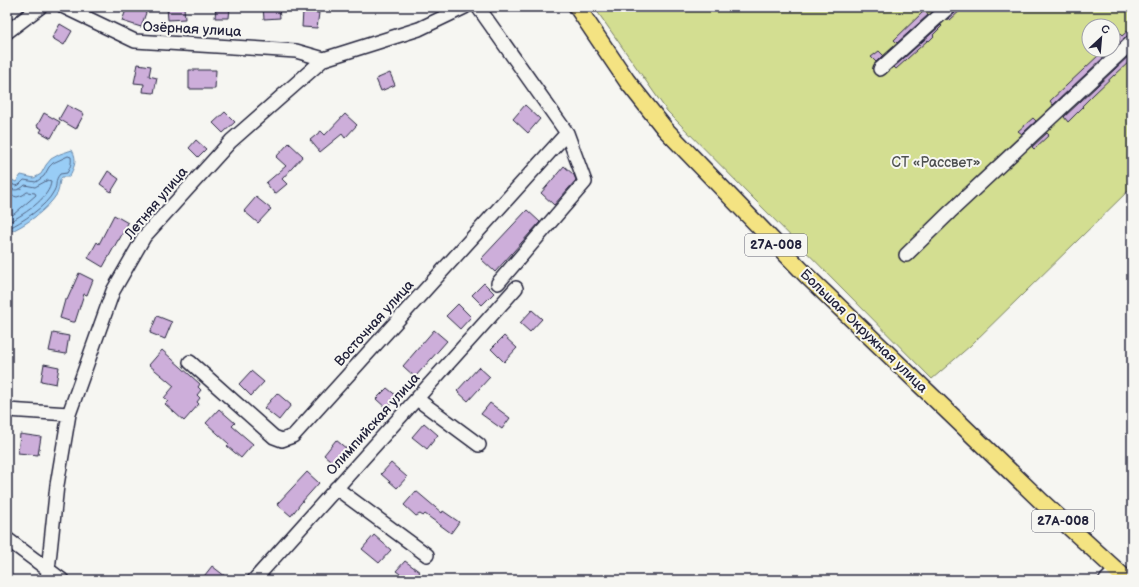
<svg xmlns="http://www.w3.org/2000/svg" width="1139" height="587" viewBox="0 0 1139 587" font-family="'Balsamiq Sans',sans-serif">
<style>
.green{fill:#d3de91;stroke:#7a8066;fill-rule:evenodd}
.water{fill:#99cdf6;stroke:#6989ab}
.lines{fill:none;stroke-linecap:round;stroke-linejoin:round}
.shore{stroke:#526686;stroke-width:1}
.building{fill:#cdaeda;stroke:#22223b}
.minor-casing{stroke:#22223b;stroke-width:16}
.major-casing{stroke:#22223b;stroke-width:19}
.minor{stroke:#f6f6f2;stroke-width:13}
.major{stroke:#f4e382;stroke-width:16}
.labels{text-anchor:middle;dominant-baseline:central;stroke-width:4;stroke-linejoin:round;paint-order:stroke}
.shield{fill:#f6f6f2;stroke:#626272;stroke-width:1}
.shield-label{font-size:13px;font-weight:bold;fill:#22223b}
.street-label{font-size:14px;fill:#22223b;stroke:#f6f6f2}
.park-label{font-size:14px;fill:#4e5150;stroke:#f6f6f2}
</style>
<rect width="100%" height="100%" fill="#f6f6f2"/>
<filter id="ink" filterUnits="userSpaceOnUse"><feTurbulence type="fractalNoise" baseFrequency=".025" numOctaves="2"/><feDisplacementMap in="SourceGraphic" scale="8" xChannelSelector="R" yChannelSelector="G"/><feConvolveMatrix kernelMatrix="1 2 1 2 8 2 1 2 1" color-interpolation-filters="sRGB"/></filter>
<g filter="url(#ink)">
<path class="green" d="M594 7H1132V187L970 346 932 379 667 111ZM1089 26H1113V50H1089Z"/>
<path class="water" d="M72 150C78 160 74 168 69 177H62C58 182 60 188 57 194 47 210 25 226 7 233V173H8L10 179 16 182 21 175 34 178 41 174 46 165 51 159 60 154Z"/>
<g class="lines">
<path class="shore" d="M7 182 16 186 19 185 24 180 36 182 44 176 49 167 53 163 68 156 71 157C72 163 70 168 67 173L60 174C54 181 58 184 54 191 46 207 22 222 7 229
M7 188C15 191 19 191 25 185L35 187 48 180 51 181C51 198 20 217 7 223
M7 194 17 197 23 195 27 192 35 193 36 195 14 214 7 217"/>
</g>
<path class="building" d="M127 7H148L141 27 122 21Z
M167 7H184L185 19 168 20Z
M216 7H230L229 18H215Z
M263 7H279L280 18 264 19Z
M957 7H964L949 21 948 19 955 13Z
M303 11 319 13 317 28 302 27Z
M924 11 928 15 897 43 894 40Z
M60 24 72 31 64 45 52 38Z
M941 25 942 26 933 35 934 36 929 41 928 40 896 69 894 67Z
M1132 27V34L1127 36 1116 46 1113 43V41L1120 34 1122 36Z
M879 51 883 55 876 62 871 57Z
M1132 53V63L1130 61 1114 76V75L1094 94 1082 106 1083 107 1068 122 1064 117Z
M1100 54 1103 58 1053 105 1050 101Z
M138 64 151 66 149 76 157 78 154 93 143 92 144 84 134 83Z
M189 70H216L215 89H189Z
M390 73 395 85 381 91 376 79Z
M67 105 84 114 76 129 59 119Z
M525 105 540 119 528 133 513 119Z
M225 112 235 122 223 133 213 123Z
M44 113 60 122 51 138 40 132 42 129 37 126Z
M345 114 357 125 345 138 342 134 320 152 310 140 321 131 325 135Z
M1033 118 1036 121 1022 134 1018 131Z
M1047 133 1049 135 1034 149 1032 147Z
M196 140 206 149 198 157 189 148Z
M289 143 303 156 282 179 287 184 275 194 266 183 286 166 276 157Z
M564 166 574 175 576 180 554 205 541 193Z
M108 171 119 179 111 192 100 184Z
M256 197 271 209 258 223 244 211Z
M527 210 540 222 495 272 481 259Z
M114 215 128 223 119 240H118L103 267 88 258 97 242 99 244Z
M79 273 93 280 87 295 84 294 75 322H72L60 318 65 300H67Z
M484 283 494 293 482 305 472 295Z
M458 304 471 317 460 329 446 316Z
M532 310 542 319 530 332 520 323Z
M157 316 172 322 165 339 150 333Z
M434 330 447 341 415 377 403 366Z
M53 333 69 336 66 354 49 351Z
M504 336 517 348 504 362 491 349Z
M162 350 200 384 198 387 201 390 197 395 200 398 197 402 199 404 184 421 165 404 168 401 164 398 174 386 149 365Z
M44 364 59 367 56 384 41 381Z
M479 367 490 377 468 401 457 391Z
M251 371 264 382 251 396 239 384Z
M387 388 398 397 387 409 376 399Z
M277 393 291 405 279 420 264 408Z
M490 403 510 418 502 429 481 414Z
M219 409 235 423 232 426 253 444 241 458 227 446 229 444 206 423Z
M424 423 438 435 427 449 412 437Z
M20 434 41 437 38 455 18 453Z
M336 440 347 449 335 464 324 455Z
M391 463 407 477 397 488 381 474Z
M307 472 319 483 301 503 291 516 277 504Z
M416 491 442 513 443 511 459 522 451 533 425 514 423 516 420 514 416 516 404 505Z
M374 535 391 550 379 563 362 549Z
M405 561 420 572 414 580H408L396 571Z
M212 566 230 580H201Z"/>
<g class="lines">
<g class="minor-casing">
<path id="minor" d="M64 7 135 41 296 51 324 59
M478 7 567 133 585 182 498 283
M7 32 40 7
M880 69 949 7
M906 255 950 212 1132 42
M190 362 274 437 282 440 293 436 567 133
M417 399 479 445
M7 410 69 414
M336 488 427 555
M7 539 62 580
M47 580 57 485 69 414 113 291 144 237 231 141 324 59 419 29 465 7
M254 580 516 288
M1106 580 1116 570"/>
</g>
<g class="major-casing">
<path id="major" d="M577 7 627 81 665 129 807 276 1042 502 1127 580"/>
</g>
<use href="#minor" class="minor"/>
<use href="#major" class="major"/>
</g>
</g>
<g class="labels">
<g class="shield">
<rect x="745" y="234" width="62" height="22" rx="3"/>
<rect x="1032" y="510" width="62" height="22" rx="3"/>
</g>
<g class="shield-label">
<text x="776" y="245">27А-008</text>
<text x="1063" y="521">27А-008</text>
</g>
<g class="street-label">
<text transform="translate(192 29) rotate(3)">Озёрная улица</text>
<text transform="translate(156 203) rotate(-50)">Летняя улица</text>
<text transform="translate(374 323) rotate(-48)">Восточная улица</text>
<text transform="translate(864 331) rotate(44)">Большая Окружная улица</text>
<text transform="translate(373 424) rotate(-48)">Олимпийская улица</text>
</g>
<g class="park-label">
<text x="936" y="162">СТ «Рассвет»</text>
</g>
</g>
<rect width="1139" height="587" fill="none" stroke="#f6f6f2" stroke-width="24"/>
<rect x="12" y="12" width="1115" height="563" fill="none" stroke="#22223b" stroke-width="1.5" filter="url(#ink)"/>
<g transform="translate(1101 38) rotate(26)"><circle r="19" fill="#f6f6f2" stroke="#a1a1a9"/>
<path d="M0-3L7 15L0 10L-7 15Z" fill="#22223b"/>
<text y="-6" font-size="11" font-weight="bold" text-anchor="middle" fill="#22223b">С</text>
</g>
</svg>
